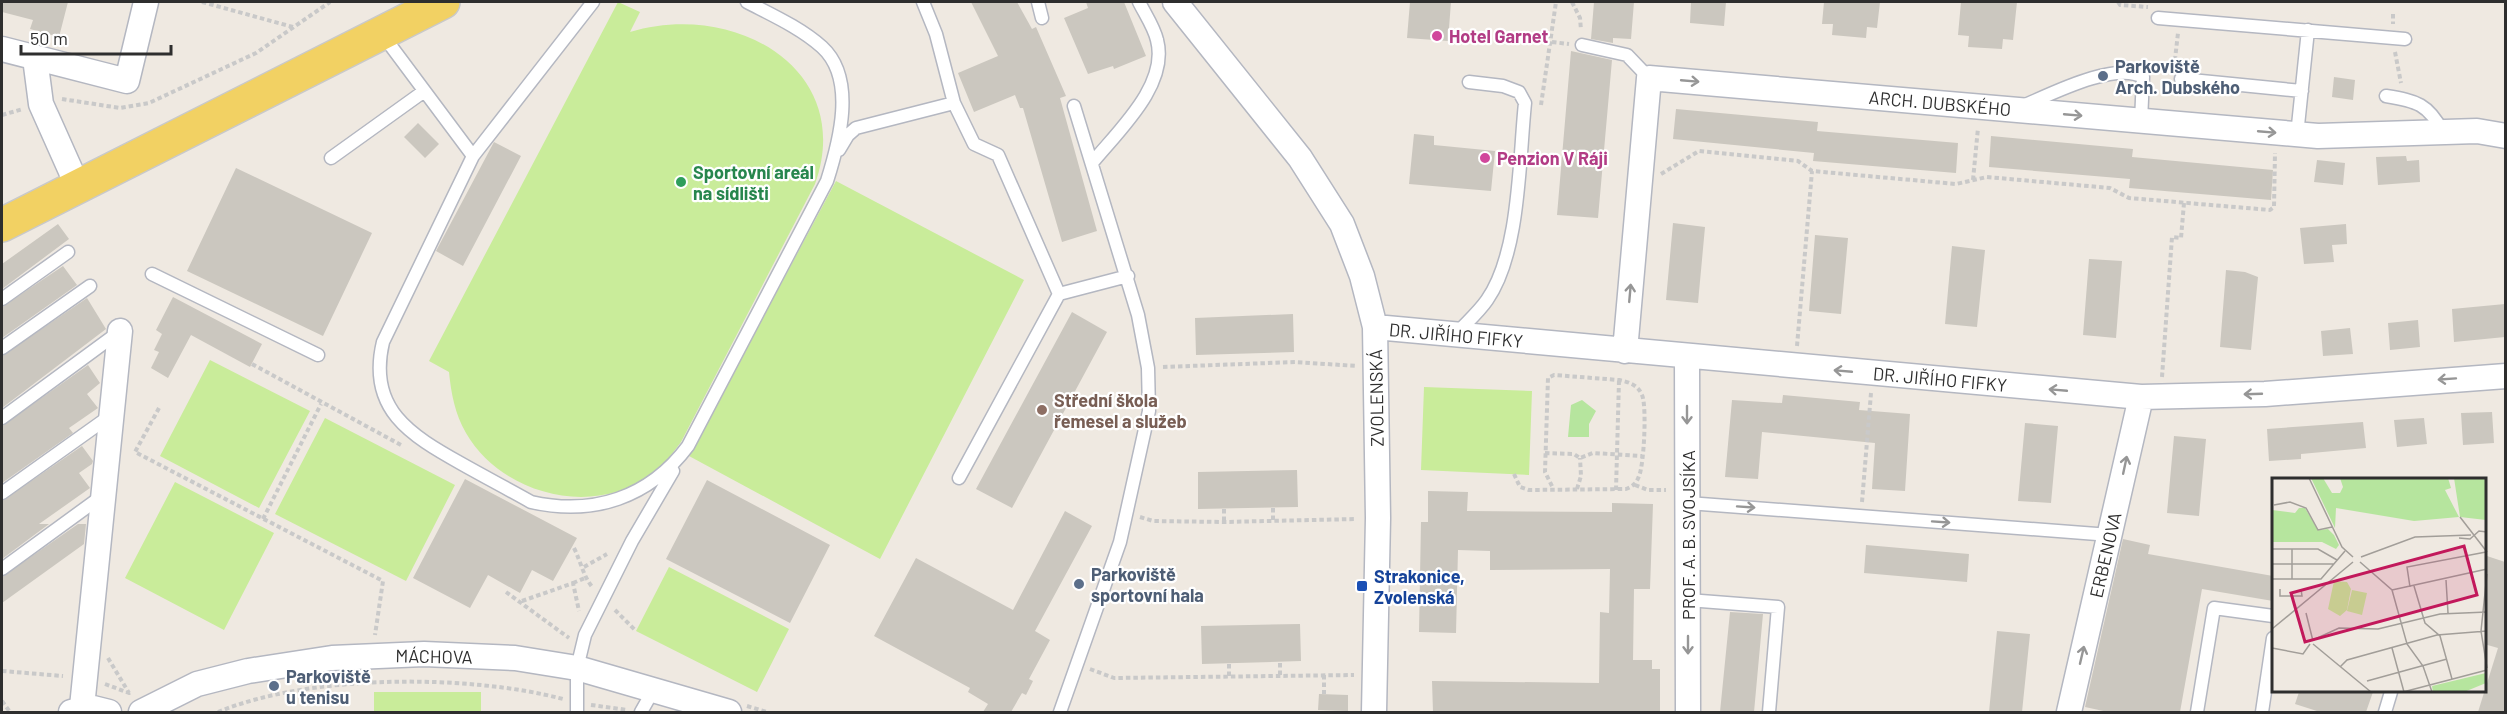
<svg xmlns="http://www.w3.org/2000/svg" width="2507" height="714" viewBox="0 0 2507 714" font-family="Barlow,sans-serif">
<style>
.green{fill:#b6e59e}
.pitch{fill:#c9ec9a}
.building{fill:#cbc7bf}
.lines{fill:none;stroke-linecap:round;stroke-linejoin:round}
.lane-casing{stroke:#b4b7c1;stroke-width:15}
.street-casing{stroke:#b4b7c1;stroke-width:27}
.primary-casing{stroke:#c9c9c9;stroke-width:36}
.path{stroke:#c9c9c9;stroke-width:4;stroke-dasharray:4.5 3;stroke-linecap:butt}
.lane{stroke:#fff;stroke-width:12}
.street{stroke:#fff;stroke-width:24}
.primary{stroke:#f2d163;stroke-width:33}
.oneway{stroke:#969696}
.hotel-dot{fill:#d1479c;stroke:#fff;stroke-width:2}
.service-dot{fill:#5c6f8a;stroke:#fff;stroke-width:2}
.leisure-dot{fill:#2e9e5b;stroke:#fff;stroke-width:2}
.education-dot{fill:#8d6e63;stroke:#fff;stroke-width:2}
.transit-dot{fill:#1a4fb4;stroke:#fff;stroke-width:2}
.labels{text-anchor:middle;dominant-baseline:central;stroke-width:4.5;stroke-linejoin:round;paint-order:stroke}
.hotel-label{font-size:18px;font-weight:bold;fill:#b23c85;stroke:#fff;text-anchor:start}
.service-label{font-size:18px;font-weight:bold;fill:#4e5e75;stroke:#fff;text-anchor:start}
.street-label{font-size:18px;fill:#2e2e2e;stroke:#fff}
.leisure-label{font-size:18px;font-weight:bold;fill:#27864d;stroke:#fff;text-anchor:start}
.education-label{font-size:18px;font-weight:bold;fill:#785e54;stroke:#fff;text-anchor:start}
.transit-label{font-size:18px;font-weight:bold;fill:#164399;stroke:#fff;text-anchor:start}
.inset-road{fill:none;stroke:#a29e99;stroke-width:1.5}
.view{fill:#c2185b;fill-opacity:0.15;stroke:#c2185b;stroke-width:3}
.inset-edge{fill:none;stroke:#2e2e2e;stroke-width:3}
</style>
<rect width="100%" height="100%" fill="#efe9e1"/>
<path class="green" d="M1582 400 1596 411 1589 424V437H1568L1571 405Z"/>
<path class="pitch" d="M618 2 640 12 630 32C734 0 856 69 815 184L681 442C672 454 663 467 650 476 591 517 502 495 466 433 455 414 451 393 449 372L429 361Z
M836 181 1024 280 880 559 689 456Z
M210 360 310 411 259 508 160 456Z
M1424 387 1532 391 1529 475 1421 470Z
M325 418 455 485 406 581 275 514Z
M175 482 274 533 224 630 125 578Z
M669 567 789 629 757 692 636 631Z
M374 692H481V712H374Z"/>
<path class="building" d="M2 2H68L59 37 30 29 33 20 2 12Z
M971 2H1017L1032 29 1036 27 1066 96 1060 98 1097 231 1062 242 1023 108H1020L1015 95 974 112 958 73 998 56Z
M1086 2H1124L1146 56 1114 69 1113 66 1088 74 1064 18 1088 8Z
M1410 2H1451L1448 41 1407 38Z
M1594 2H1634L1631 39 1613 38V43L1591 39Z
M1691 2H1726L1724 26 1690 23Z
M1824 2H1880L1877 28 1867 27 1866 38 1832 35 1833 24H1822Z
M1961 2H2017L2013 40 2003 39 2002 49 1968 47 1969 36 1958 35Z
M1571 51 1612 60 1598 218 1557 215Z
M2334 77 2355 80 2353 100 2332 97Z
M1676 109 1818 122 1817 131 1958 143 1956 173 1813 161 1814 153 1673 139Z
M418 123 439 144 425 158 404 137Z
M1414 134 1434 136V145L1495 151 1491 191 1409 184Z
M1991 136 2133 149 2132 157 2273 170 2271 200 2129 188 2130 179 1989 167Z
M494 142 521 156 463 266 436 251Z
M2406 156 2407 161 2419 160 2420 182 2378 185 2376 157Z
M2317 160 2345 163 2343 185 2314 182Z
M236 168 372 233 323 336 187 271Z
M1673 223 1705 227 1698 303 1666 300Z
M58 224 69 239 2 289V264Z
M2346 224 2347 244 2332 245 2334 262 2304 264 2300 228Z
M1815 235 1848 238 1841 314 1809 311Z
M1952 246 1985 250 1977 327 1945 324Z
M2089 259 2122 261 2116 338 2083 335Z
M63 266 77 285 2 338V307Z
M2226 270 2245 272 2258 277 2251 350 2220 347Z
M173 297 262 344 250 367 191 335 168 378 151 368 159 352 154 350 162 334 156 330Z
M87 298 106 329 2 408V356Z
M2505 304V337L2454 342 2452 309Z
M1072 312 1107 332 1012 508 976 489Z
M1293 314 1294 352 1196 355 1195 318Z
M2418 320 2420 347 2390 350 2388 323Z
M2350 328 2353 354 2323 356 2321 331Z
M88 365 100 383 87 394 98 408 69 428 73 433 2 483V426Z
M1783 395 1860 402 1859 410 1910 414 1905 491 1872 489 1875 443 1762 432 1758 479 1725 477 1732 400 1782 403Z
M2492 412 2494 443 2463 445 2461 413Z
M2424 418 2427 444 2397 447 2394 420Z
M2363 422 2366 448 2301 454V459L2269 461 2267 429Z
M2025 423 2058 426 2051 503 2018 501Z
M2174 436 2206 439 2199 516 2167 513Z
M82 446 93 461 92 464 79 473 90 488 39 524H49L2 559V501Z
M1297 470 1298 507 1198 509V472Z
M465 479 577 538 553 581 532 570 520 593 488 575 470 608 413 578Z
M707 480 830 545 790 623 666 559Z
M1428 491 1468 492 1467 511 1612 512V503L1653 504 1650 589H1634L1633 660H1652V669H1660V712H1433L1432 681 1599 683 1600 612 1609 613 1610 569 1490 570V551L1458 550 1456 633 1419 632 1421 522H1428Z
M1065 511 1092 526 1035 631 1050 640 1029 679 1033 681 1026 695 1022 693 1011 712H983L988 704 968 692 970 688 874 636 916 558 1013 610Z
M78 524H86L84 544 2 603V577Z
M2123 539 2150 545 2148 554 2273 576V601L2202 589 2180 712H2108L2085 707Z
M1866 545 1969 554 1967 582 1864 573Z
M2484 555 2505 562V712H2478L2498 648 2484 644Z
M1730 612 1763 614 1754 712H1720Z
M1300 624 1301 661 1202 664 1201 626Z
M1997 631 2030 634 2022 712H1989Z
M2299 692H2373L2366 712H2320L2295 704Z
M1319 694 1348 695V711L1318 710Z"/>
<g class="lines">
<g class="lane-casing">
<path id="lane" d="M593 2 473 156 383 342C367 409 410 435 462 464 485 477 508 489 531 502 593 516 649 498 688 446L827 181C839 143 857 79 822 47 801 28 772 15 747 2
M923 2 936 34 954 103 974 144 998 155 1059 294 1128 276
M1038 2 1042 18
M2158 18 2405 39
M382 34 473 156
M1582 45 1627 55 1649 78
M2181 79 2302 91
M2386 96C2417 101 2428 104 2443 132
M2023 106C2051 94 2115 61 2143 77L2141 121
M2297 135 2308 30
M839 150 848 135 856 128 954 103
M331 158 423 92
M1092 163C1118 131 1169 85 1157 40 1154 27 1145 14 1139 2
M152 274 318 355
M2 299 68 252
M1456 334C1466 323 1478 313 1487 300 1520 253 1519 160 1525 103L1519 92 1503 86 1469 82
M2 348 90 286
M2 418 119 332
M959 478 1059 294
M2 493 110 416
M1688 503 2110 535
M2 569 102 496
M1688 600 1778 607 1769 712
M577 712V668L585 635 632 541 673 471
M641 712 654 689
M1060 712 1120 542 1149 411 1148 368 1138 315 1074 106
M2197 712 2214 608 2273 616
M2262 712 2273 638
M2385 712 2391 692"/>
</g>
<g class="street-casing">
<path id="street" d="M1175 2 1300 158 1342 224 1362 276 1375 327 1378 518 1374 712
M2 49 127 81 146 2
M35 58 41 104 78 187
M1375 327 2141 397 2265 394 2506 376
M1625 351 1649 78 2318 136 2477 131 2506 136
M1687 357 1688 712
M82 707 120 331
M71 712 89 707 109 712
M141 712 197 684 248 671 332 658 424 654 515 658 577 668 729 712
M2069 712 2141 397"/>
</g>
<g class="primary-casing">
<path id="primary" d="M2 225 443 2"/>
</g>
<path class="path" d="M202 2 293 27
M1572 2 1580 18 1581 30
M2118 2 2120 5 2148 7
M2393 14V24
M1552 42 1569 44
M2395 52 2401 83
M2174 68 2178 33
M62 99 120 108 149 103 256 53 330 2
M1541 105 1556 2
M2 115 23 109
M1661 174 1699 151 1798 161 1812 171 1956 184 1987 177 2110 188 2129 198 2270 210 2274 207 2275 153
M1973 180 1978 128
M1797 346 1812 171
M252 364 401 445
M1163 367 1295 362 1357 366
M2162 377 2172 237 2181 238 2184 203
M159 408 135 452 383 581 375 635
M1545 453 1574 454 1580 458 1593 453 1642 456
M1514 474 1520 487 1529 490 1626 489C1633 486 1636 484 1639 476 1644 465 1647 406 1642 395 1638 385 1629 382 1619 380L1554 375 1548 378 1545 472 1553 488
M1635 485 1648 490H1666
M1577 489 1581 476 1580 458
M1616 490 1619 380
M1862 502 1871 393
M1273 508V521
M1224 509V522
M1140 517 1153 521 1224 522 1356 519
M263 519 321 404
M574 548C581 562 583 576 593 588
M584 567 607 554
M573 583 585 578
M506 592 569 638
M522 601 573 583 579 611
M615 610 636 631
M108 658 129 693 132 692
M1280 663V676
M1229 664V677
M1090 669 1114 678 1354 675
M2 671 63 676
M1324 675V694
M105 684 129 693
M2 701 10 712
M591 705 628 710
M747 706 767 712
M218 712C310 674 468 674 563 699"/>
<use href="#lane" class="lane"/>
<use href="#street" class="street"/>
<use href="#primary" class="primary"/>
</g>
<defs><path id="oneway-shaft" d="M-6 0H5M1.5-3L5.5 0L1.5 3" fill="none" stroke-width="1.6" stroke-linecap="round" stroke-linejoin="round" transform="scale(1.5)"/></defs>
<g class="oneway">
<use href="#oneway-shaft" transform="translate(1690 81) rotate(5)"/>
<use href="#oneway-shaft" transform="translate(2073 115) rotate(5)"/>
<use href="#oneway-shaft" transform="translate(2267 132) rotate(5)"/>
<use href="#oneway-shaft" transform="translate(1630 293) rotate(-85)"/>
<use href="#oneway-shaft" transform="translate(1843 371) rotate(-175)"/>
<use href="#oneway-shaft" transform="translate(2447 379) rotate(176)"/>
<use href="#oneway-shaft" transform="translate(2058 390) rotate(-175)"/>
<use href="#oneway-shaft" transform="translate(2253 394) rotate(178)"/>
<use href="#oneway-shaft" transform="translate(1687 415) rotate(90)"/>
<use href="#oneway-shaft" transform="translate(2125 465) rotate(-78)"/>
<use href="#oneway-shaft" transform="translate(1746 507) rotate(4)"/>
<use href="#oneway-shaft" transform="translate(1941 522) rotate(4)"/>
<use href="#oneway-shaft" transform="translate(1688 645) rotate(90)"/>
<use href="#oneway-shaft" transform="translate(2082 655) rotate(-77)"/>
</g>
<g class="hotel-dot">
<circle cx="1437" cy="36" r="6"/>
<circle cx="1485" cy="158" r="6"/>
</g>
<g class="service-dot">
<circle cx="2103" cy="76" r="6"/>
<circle cx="1079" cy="584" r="6"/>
<circle cx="274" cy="686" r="6"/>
</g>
<circle class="leisure-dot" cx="681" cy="182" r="6"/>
<circle class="education-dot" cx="1042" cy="410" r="6"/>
<rect class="transit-dot" x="1356" y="580" width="12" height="12" rx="3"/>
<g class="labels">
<g class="hotel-label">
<text x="1449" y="36">Hotel Garnet</text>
<text x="1497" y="158">Penzion V Ráji</text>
</g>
<g class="service-label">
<text x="2115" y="66">Parkoviště<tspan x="2115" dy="21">Arch. Dubského</tspan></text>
<text x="1091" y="574">Parkoviště<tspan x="1091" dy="21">sportovní hala</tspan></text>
<text x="286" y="676">Parkoviště<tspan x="286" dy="21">u tenisu</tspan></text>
</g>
<g class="street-label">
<text transform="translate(1940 103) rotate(5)">ARCH. DUBSKÉHO</text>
<text transform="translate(1456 335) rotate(5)">DR. JIŘÍHO FIFKY</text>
<text transform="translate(1940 379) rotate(5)">DR. JIŘÍHO FIFKY</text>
<text transform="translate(1376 398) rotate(-91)">ZVOLENSKÁ</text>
<text transform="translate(1688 535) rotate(-90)">PROF. A. B. SVOJSÍKA</text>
<text transform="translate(2105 555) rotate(-77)">ERBENOVA</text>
<text transform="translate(434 656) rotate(1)">MÁCHOVA</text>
</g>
<g class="leisure-label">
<text x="693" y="172">Sportovní areál<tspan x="693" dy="21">na sídlišti</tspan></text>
</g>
<g class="education-label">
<text x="1054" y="400">Střední škola<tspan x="1054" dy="21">řemesel a služeb</tspan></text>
</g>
<g class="transit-label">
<text x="1374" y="576">Strakonice,<tspan x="1374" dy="21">Zvolenská</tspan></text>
</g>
</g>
<g transform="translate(2272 478)">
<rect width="214" height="214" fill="#efe9e1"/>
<path d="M39 0H51L60 15H68L71 9 68 0H176L179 10 173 12 187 39 142 43 64 30 63 50ZM182 0H214V42L188 39ZM27 30H33L46 52 56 51 62 57 67 67 64 71 50 64H0V32L23 35ZM214 195V205L192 214H161L160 208Z" fill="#b6e59e"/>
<path d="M62 103 75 104 79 111 75 132 68 138 56 131ZM80 112 95 115 90 137 75 133Z" fill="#c9ec9a"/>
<path class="inset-road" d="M37 0 70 69 81 79M2 27 18 24 34 30 46 52 60 49M188 39 215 74M187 60 198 61 207 53 215 54M0 71H46L65 82M20 71V101M89 79 143 59 199 57M88 84 120 112 135 166 151 188 160 214M0 86H62M215 96 209 153 215 190M0 101H49L73 73M174 102 176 135M142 108 153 145 168 158 180 201M138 109 135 89 214 74M8 111V118H30L29 111M120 112 215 91M34 135 41 163M0 151 81 84M41 162 67 150 106 151 168 136 215 134M41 166 99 214M0 170 31 176 38 166M120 170 132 214M68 189 75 182 165 157 215 153M95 203 175 181M131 214 215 192"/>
<path class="view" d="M192 68 205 117 33 164 19 115Z"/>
<rect width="214" height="214" class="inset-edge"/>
</g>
<rect width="2507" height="714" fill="none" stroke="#2e2e2e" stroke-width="6"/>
<path d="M21 45v9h150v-9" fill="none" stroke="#2e2e2e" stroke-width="3"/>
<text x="30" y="45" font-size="18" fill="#2e2e2e" stroke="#ffffff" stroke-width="4.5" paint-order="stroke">50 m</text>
</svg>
